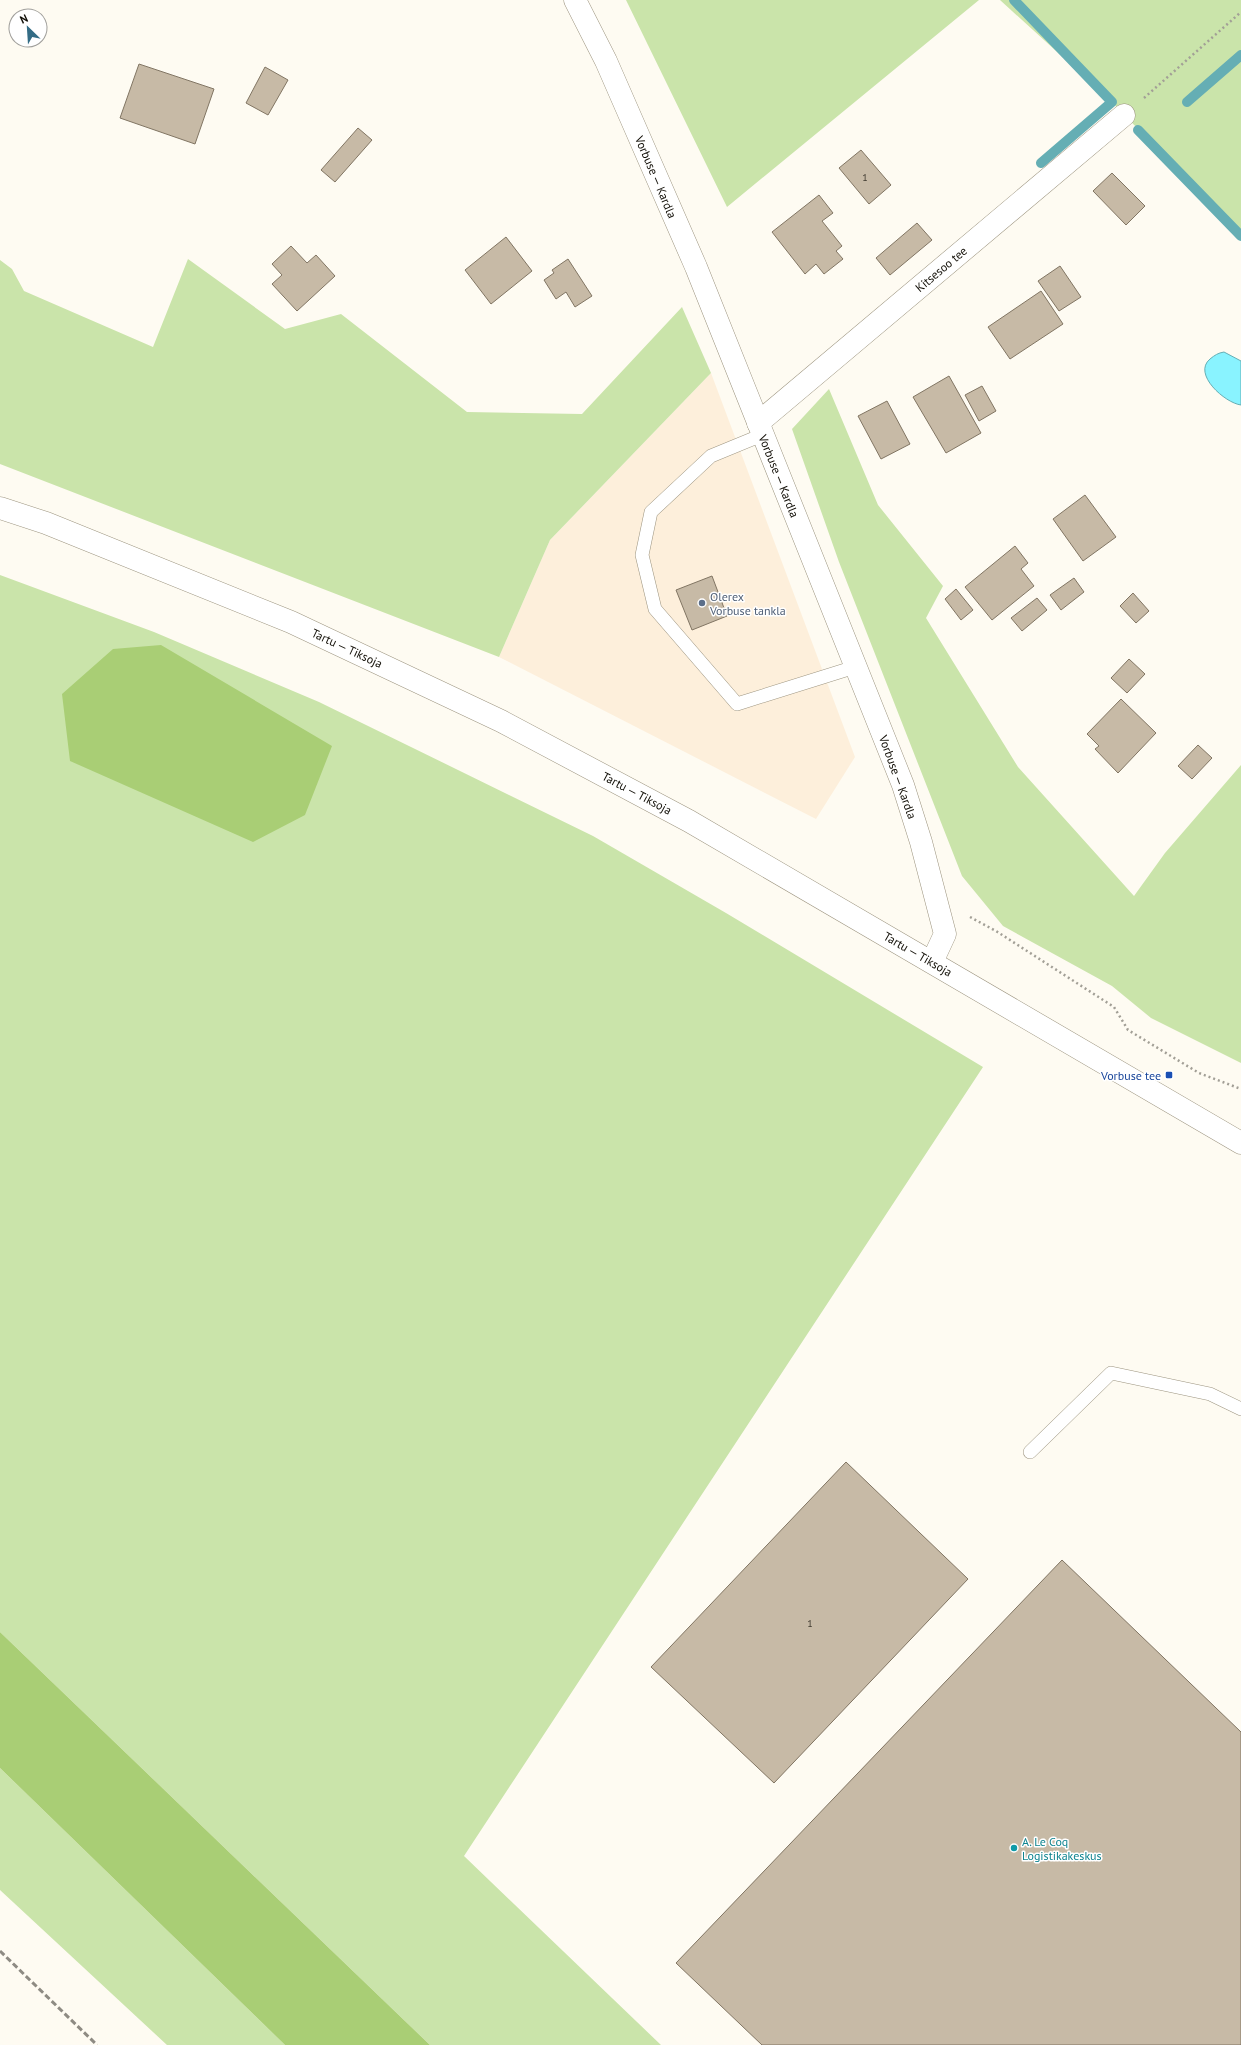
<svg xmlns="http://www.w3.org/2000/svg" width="1241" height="2045" viewBox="0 0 1241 2045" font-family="'PT Sans',sans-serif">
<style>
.commercial{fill:#fdefdb}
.green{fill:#cae4aa}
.forest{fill:#a9ce75}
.water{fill:#89f3ff;stroke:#65aeb4}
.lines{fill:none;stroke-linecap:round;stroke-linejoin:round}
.stream{stroke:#65aeb4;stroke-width:10}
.building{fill:#c7baa6;stroke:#817563}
.lane-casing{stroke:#9d9580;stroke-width:14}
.street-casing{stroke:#9d9580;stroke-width:23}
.secondary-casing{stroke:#9d9580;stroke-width:23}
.path{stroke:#a29f96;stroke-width:2.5;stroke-dasharray:2 3;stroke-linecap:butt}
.lane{stroke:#fff;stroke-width:13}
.street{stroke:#fff;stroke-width:22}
.secondary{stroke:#fff;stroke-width:22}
.rail{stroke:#8e8b83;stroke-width:3;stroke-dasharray:6 3;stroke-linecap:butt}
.service-dot{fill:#5c6f8a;stroke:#fff;stroke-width:1.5}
.transit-dot{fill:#1a4fb4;stroke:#fff;stroke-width:1.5}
.culture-dot{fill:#0f9aa8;stroke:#fff;stroke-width:1.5}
.labels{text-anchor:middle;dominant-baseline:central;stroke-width:3;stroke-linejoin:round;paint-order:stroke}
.number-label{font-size:10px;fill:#3e392e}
.street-label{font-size:12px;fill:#110e06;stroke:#fff}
.service-label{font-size:12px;fill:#4e5e75;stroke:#fff;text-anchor:start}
.transit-label{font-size:12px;fill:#164399;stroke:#fff;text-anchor:end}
.culture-label{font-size:12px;fill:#0d838f;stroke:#fff;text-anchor:start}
</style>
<rect width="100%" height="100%" fill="#fefbf2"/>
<path class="commercial" d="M711 373 855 757 816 819 499 657 550 540Z"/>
<path class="green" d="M626 0H979L727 207Z
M1000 0H1241V236L1112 102Z
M188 259 285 329 341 314 467 412 582 414 682 307 711 373 550 540 499 657 0 464V260L12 269 24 291 153 347Z
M829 389 878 505 943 586 926 618 1018 767 1134 896 1165 853 1241 765V1063L1151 1018 1112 986 1003 926 962 876 839 562 792 429Z
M0 575 154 632 319 702 593 836 726 913 983 1067 464 1856 661 2045H430L0 1632Z
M0 1768 285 2045H167L0 1890Z"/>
<path class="forest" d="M161 645 332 746 305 815 253 842 70 761 62 694 113 649Z
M0 1632 430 2045H285L0 1768Z"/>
<path class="water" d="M1224 352 1241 361V405C1225 403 1192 374 1210 359 1215 355 1218 353 1224 352Z"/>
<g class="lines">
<path class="stream" d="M1014 0 1112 102 1041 163
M1187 102 1241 55
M1138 130 1241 236"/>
</g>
<path class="building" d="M139 64 214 89 195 144 120 118Z
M265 67 288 80 268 115 246 103Z
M358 128 372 140 335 182 321 170Z
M861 150 891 185 869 204 839 168Z
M1112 173 1145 206 1126 225 1093 191Z
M819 195 833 213 822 221 842 246 836 251 843 259 824 274 816 264 805 274 772 232Z
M917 223 932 240 890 275 876 258Z
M506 237 532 271 491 304 465 270Z
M291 246 307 263 316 255 335 276 297 311 272 284 282 275 272 264Z
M568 259 592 296 575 307 566 292 556 299 544 280 554 273 552 270Z
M1060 266 1081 297 1059 311 1038 281Z
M1041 291 1063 324 1010 359 988 327Z
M949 376 981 433 946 453 913 397Z
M982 386 996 411 979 421 965 395Z
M887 401 910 444 881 459 858 416Z
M1085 495 1116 537 1083 561 1053 519Z
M1015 546 1028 563 1021 569 1034 586 992 620 965 587Z
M712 576 727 616 692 630 676 590Z
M1074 578 1084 592 1061 610 1050 595Z
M956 589 973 610 961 620 945 599Z
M1133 593 1149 611 1136 623 1120 606Z
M1037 598 1047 610 1022 631 1011 618Z
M1129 659 1145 674 1127 693 1111 678Z
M1121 699 1156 733 1118 773 1095 749 1099 746 1087 734Z
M1198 745 1212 758 1192 779 1178 766Z
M846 1462 968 1579 774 1783 651 1667Z
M1062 1560 1241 1732V2045H762L676 1963Z"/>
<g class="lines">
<g class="lane-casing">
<path id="lane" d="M762 435 711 456 651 512 642 555 655 609 737 704 855 667
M1030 1452 1111 1373 1210 1394 1241 1409"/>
</g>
<g class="street-casing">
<path id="street" d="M758 423 1124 115"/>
</g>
<g class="secondary-casing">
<path id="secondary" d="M575 0 606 61 696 267 903 785 921 842 945 934 932 962
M0 508 46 523 291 622 501 721 689 821 1241 1143"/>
</g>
<path class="path" d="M1144 98 1241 12
M970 917 996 931 1114 1007 1128 1030 1199 1073 1241 1089"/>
<use href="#lane" class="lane"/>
<use href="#street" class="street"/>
<use href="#secondary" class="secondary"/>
<path class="rail" d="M0 1951 97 2045"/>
</g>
<circle class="service-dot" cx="702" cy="603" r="4"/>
<rect class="transit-dot" x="1165" y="1071" width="8" height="8" rx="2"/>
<circle class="culture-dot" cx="1014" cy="1848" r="4"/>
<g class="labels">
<g class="number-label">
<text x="865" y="177">1</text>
<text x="810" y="1623">1</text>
</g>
<g class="street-label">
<text transform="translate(656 177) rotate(67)">Vorbuse — Kardla</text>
<text transform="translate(941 269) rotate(-40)">Kitsesoo tee</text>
<text transform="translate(779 476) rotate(68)">Vorbuse — Kardla</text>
<text transform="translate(347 648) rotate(25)">Tartu — Tiksoja</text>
<text transform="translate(898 777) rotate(70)">Vorbuse — Kardla</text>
<text transform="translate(637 793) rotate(28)">Tartu — Tiksoja</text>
<text transform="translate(918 954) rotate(30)">Tartu — Tiksoja</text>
</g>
<g class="service-label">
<text x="710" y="596">Olerex<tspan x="710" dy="14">Vorbuse tankla</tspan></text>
</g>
<g class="transit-label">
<text x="1161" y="1075">Vorbuse tee</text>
</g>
<g class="culture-label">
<text x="1022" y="1841">A. Le Coq<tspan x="1022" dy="14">Logistikakeskus</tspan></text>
</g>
</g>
<g transform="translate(28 28) rotate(335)"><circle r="19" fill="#ffffff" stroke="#a09f9b"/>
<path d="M0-3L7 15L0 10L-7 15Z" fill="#336c85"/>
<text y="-6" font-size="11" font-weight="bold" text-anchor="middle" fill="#110e06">N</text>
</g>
</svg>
